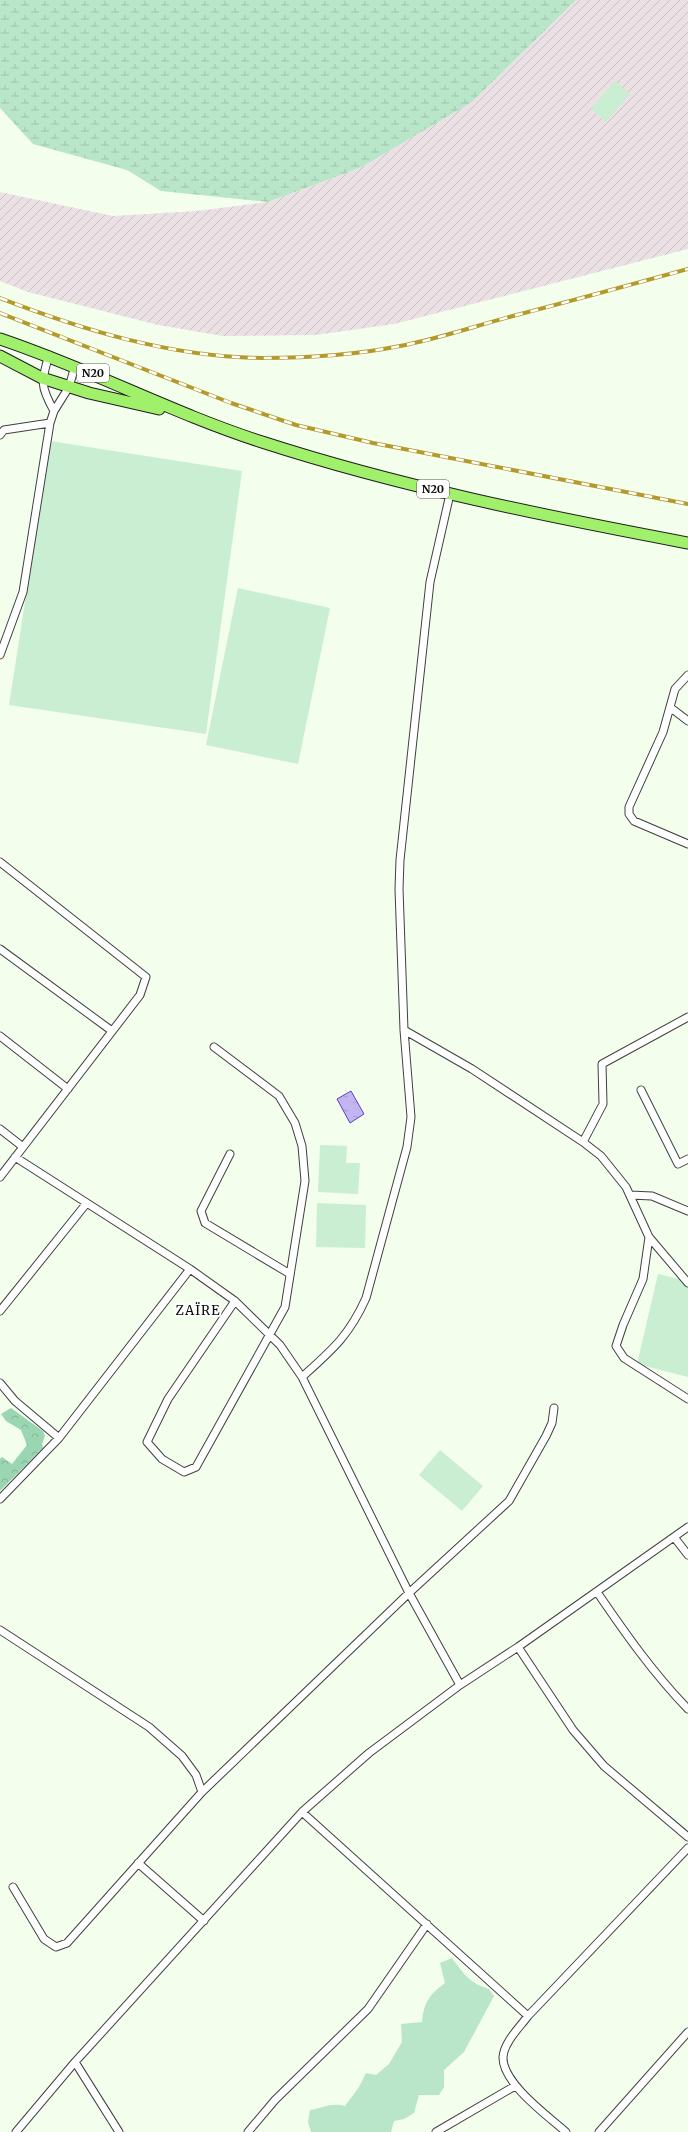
<svg xmlns="http://www.w3.org/2000/svg" width="688" height="2132" viewBox="0 0 688 2132" font-family="Merriweather,serif">
<style>
.industrial{fill:url(#industrial-furrows)}
.grass{fill:#b9e6c8}
.forest{fill:url(#forest-crowns)}
.wetland{fill:url(#wetland-marsh)}
.pitch{fill:#caeed1}
.water{fill:url(#water-ripples);stroke:#6040c5}
.lines{fill:none;stroke-linecap:round;stroke-linejoin:round}
.street-casing{stroke:#404040;stroke-width:9}
.primary-casing{stroke:#1e1e1e;stroke-width:13}
.street{stroke:#fff;stroke-width:7}
.primary{stroke:#a0f06b;stroke-width:11}
.rail-casing{stroke:#b4992d;stroke-width:4}
.rail{stroke:#fff;stroke-width:2.5;stroke-dasharray:8;stroke-linecap:butt}
.labels{text-anchor:middle;dominant-baseline:central;stroke-width:4;stroke-linejoin:round;paint-order:stroke}
.shield{fill:#fff;stroke:#565656;stroke-width:1}
.shield-label{font-size:11px;font-weight:bold;fill:#0d0d0d}
.neighbourhood-label{font-size:13px;letter-spacing:1px;fill:#0d0d0d;stroke:#fff}
</style>
<defs>
<pattern id="industrial-furrows" width="10" height="10" patternUnits="userSpaceOnUse"><rect width="10" height="10" fill="#ebe1e4"/><path d="M-1 1l2-2M0 10L10 0M9 11l2-2" fill="none" stroke="#c8c0c2"/></pattern>
<pattern id="forest-crowns" width="20" height="18" patternUnits="userSpaceOnUse"><rect width="20" height="18" fill="#99d6b1"/><path d="M2 6a3 3 0 1 1 6 0M12 15a3 3 0 1 1 6 0" fill="none" stroke="#83b697"/></pattern>
<pattern id="wetland-marsh" width="20" height="14" patternUnits="userSpaceOnUse"><rect width="20" height="14" fill="#b9e6c8"/><path d="M1 5h8M5 5V1M11 12h8M15 12V8" fill="none" stroke="#9ec4ab"/></pattern>
<pattern id="water-ripples" width="26" height="14" patternUnits="userSpaceOnUse"><rect width="26" height="14" fill="#c2b5f2"/><path d="M2 4q2-2 4 0t4 0M15 11q2-2 4 0t4 0" fill="none" stroke="#a69ace"/></pattern>
</defs>
<rect width="100%" height="100%" fill="#f3feed"/>
<path class="industrial" d="M576 0H688V249L394 324 316 335 223 336 158 325 28 292 0 281V192L113 216 197 211 268 202 362 167 472 102Z"/>
<path class="grass" d="M452 1958C464 1974 469 1983 489 1989L494 1996 464 2052 444 2070V2087L439 2095H419L414 2113 404 2119 394 2121 391 2132H311L308 2122 310 2110C323 2108 331 2102 345 2106L359 2087 366 2073 376 2075 389 2064 402 2042 401 2024 422 2022C424 2002 429 1995 445 1983L440 1963Z"/>
<path class="forest" d="M11 1408 43 1431 45 1436 42 1444 43 1448 0 1491V1459L2 1457 12 1464 27 1445 21 1430 6 1421 1 1414Z"/>
<path class="wetland" d="M0 0H576L472 102 362 167 268 202 161 191 127 170 33 144 0 108Z"/>
<path class="pitch" d="M615 81 630 94 606 122 591 109Z
M50 441 242 471 206 734 9 705Z
M238 588 330 608 298 764 206 745Z
M320 1145 347 1146 346 1163H360L358 1194 318 1192Z
M317 1203 366 1205 365 1248 316 1247Z
M658 1274 688 1281V1377L637 1364Z
M440 1450 483 1486 462 1511 419 1475Z"/>
<path class="water" d="M351 1091 364 1114 350 1123 337 1099Z"/>
<g class="lines">
<g class="street-casing">
<path id="street" d="M49 355C41 381 40 386 54 411
M0 435 4 430 50 423
M0 655 23 592 50 423 54 411 69 387 75 366
M688 675 675 689 663 732 629 807V814L634 821 688 844
M671 708 688 721
M0 862 146 977 140 995 0 1177
M0 949 112 1031
M404 1030 472 1069 583 1142 601 1156 626 1187 649 1237 643 1279 623 1325 616 1346 624 1358 688 1399
M0 1036 68 1089
M214 1047 279 1096 295 1123 302 1146 305 1181 285 1307 196 1467 184 1472 162 1459 147 1442 168 1399 235 1301
M641 1090 678 1164 688 1159
M0 1129 23 1147
M583 1142 603 1104 602 1064 688 1017
M230 1154 201 1211 205 1223 290 1274
M15 1157 190 1269 235 1301 280 1345 302 1377 409 1593 460 1685
M630 1195 652 1196 688 1211
M649 1237 688 1283
M0 1311 86 1204
M302 1377C332 1350 349 1336 366 1298L407 1147 411 1117 404 1030 399 889 400 860 430 582 450 494
M0 1383 15 1401 59 1438
M0 1499 59 1438 190 1269
M674 1537 688 1555
M597 1592C625 1633 653 1673 688 1709
M0 1630 149 1727 182 1756 196 1775 202 1792
M518 1647 573 1730 604 1766 688 1837
M302 1812 528 2016
M138 1863 204 1921
M13 1887 44 1939 56 1947 67 1943 202 1792 409 1593 509 1501 546 1436 552 1423 554 1408
M75 2062 119 2132
M16 2132 75 2062 302 1812 369 1753 460 1685 518 1647 688 1527
M248 2132 275 2100 368 2009 427 1924
M436 2132 515 2086
M566 2132C548 2116 502 2083 503 2057 504 2042 520 2027 528 2016L688 1848
M599 2132 688 2032"/>
</g>
<g class="primary-casing">
<path id="primary" d="M0 339C90 369 172 413 262 442 401 487 545 516 688 543
M0 356 42 378 89 393 159 409"/>
</g>
<use href="#street" class="street"/>
<use href="#primary" class="primary"/>
<g class="rail-casing">
<path id="rail" d="M0 298C83 330 171 357 262 358 307 358 355 355 400 346 438 339 475 326 513 316 571 301 630 285 688 269
M0 313 231 403 296 425 373 443 688 504"/>
</g>
<use href="#rail" class="rail"/>
</g>
<g class="labels">
<g class="shield">
<rect x="77" y="364" width="32" height="18" rx="3"/>
<rect x="417" y="480" width="32" height="18" rx="3"/>
</g>
<g class="shield-label">
<text x="93" y="373">N20</text>
<text x="433" y="489">N20</text>
</g>
<g class="neighbourhood-label">
<text x="198" y="1310">ZAÏRE</text>
</g>
</g>
</svg>
